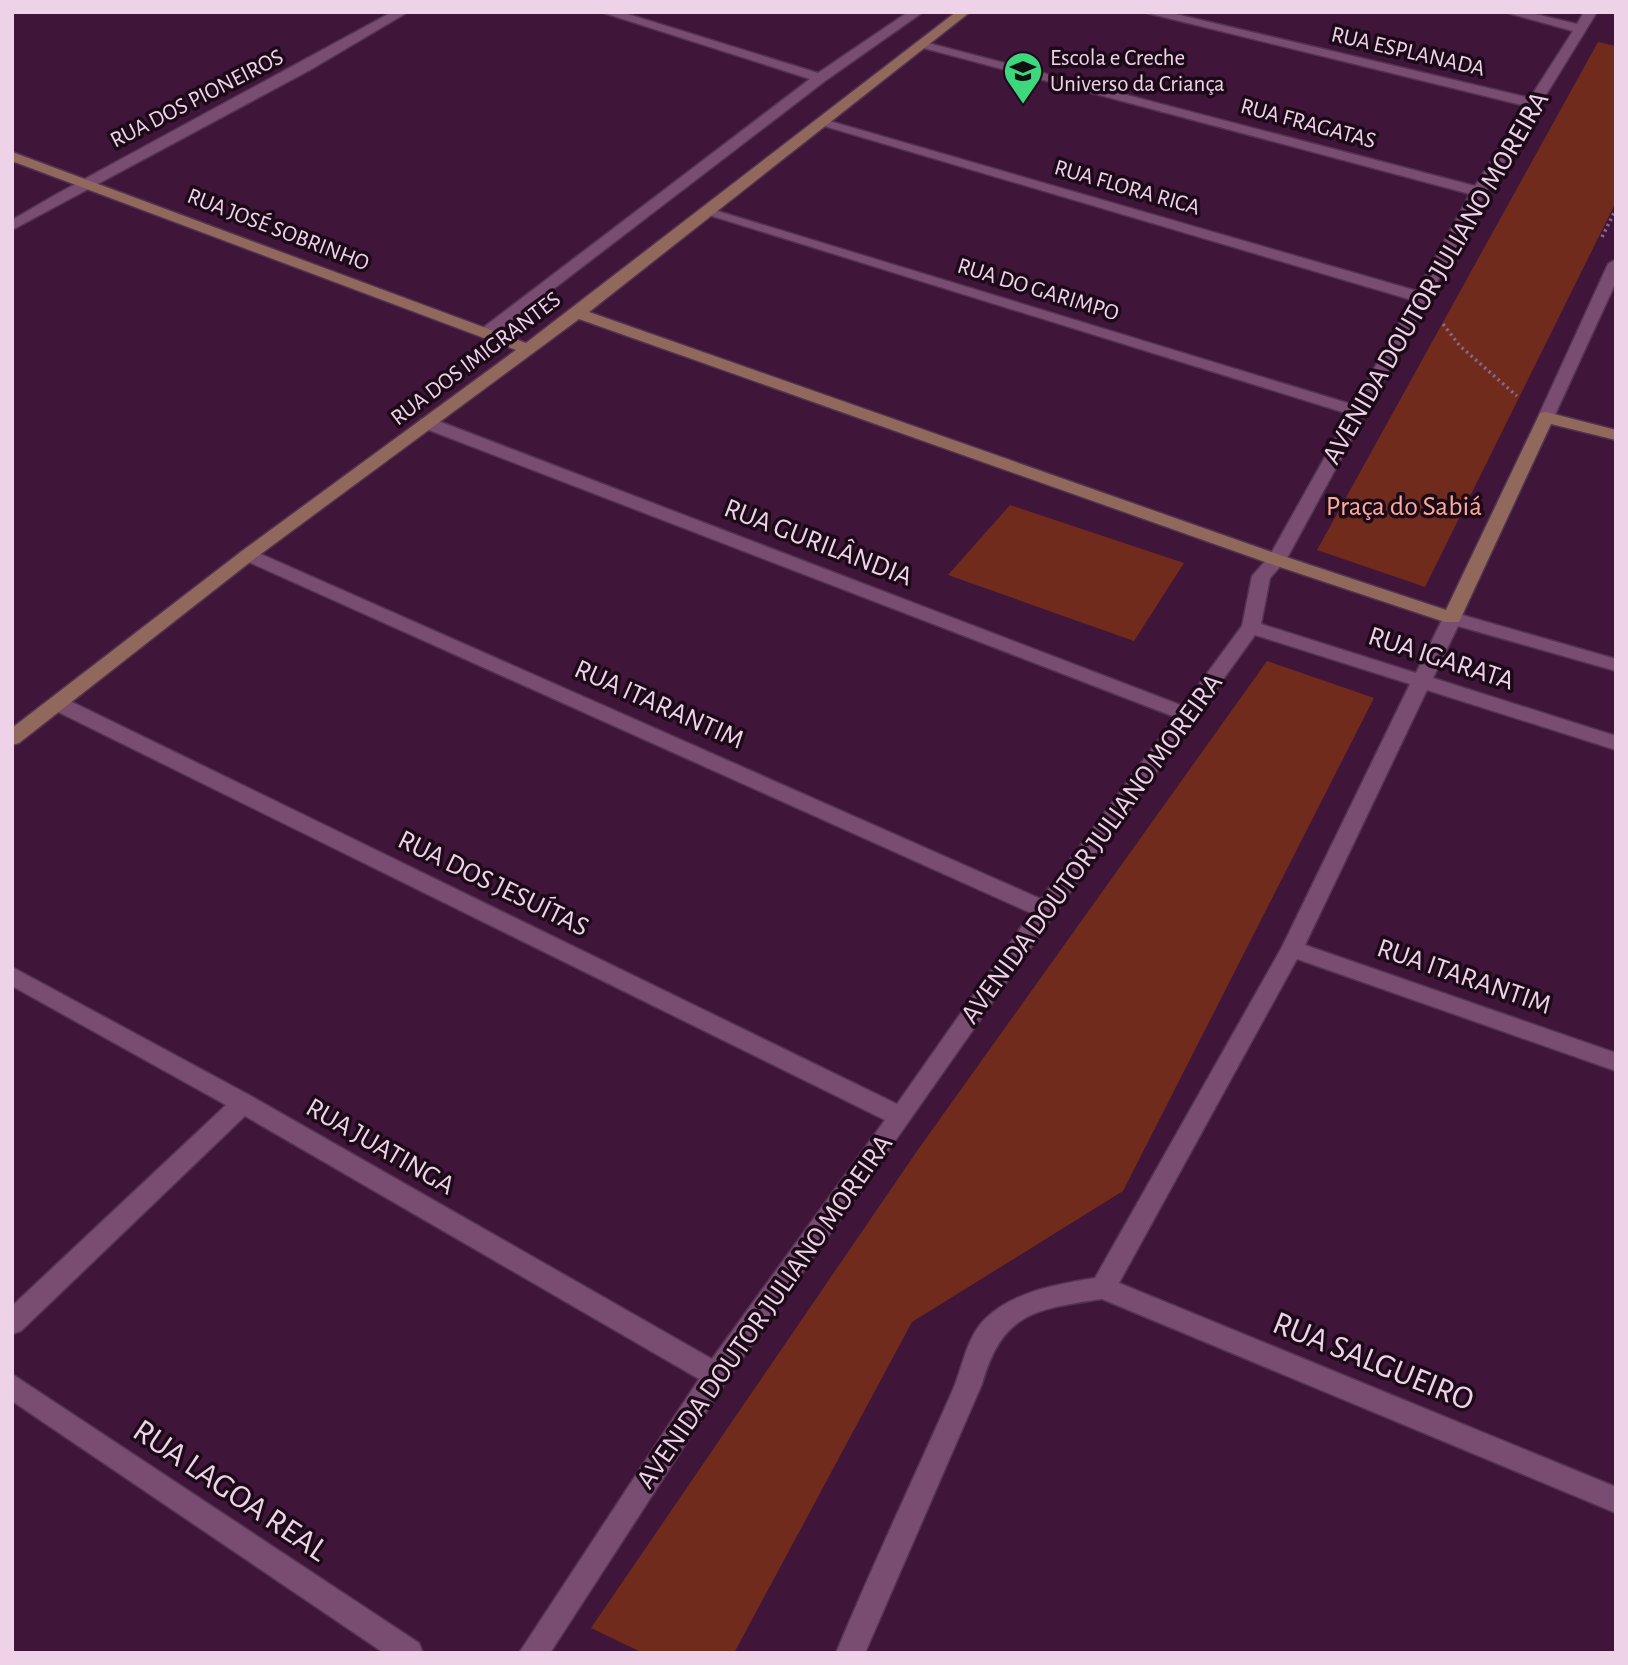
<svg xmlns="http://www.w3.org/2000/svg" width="1628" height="1665" viewBox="0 0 1628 1665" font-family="'Alegreya Sans',sans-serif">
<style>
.green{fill:#702b1d}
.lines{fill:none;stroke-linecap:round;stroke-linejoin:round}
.street-casing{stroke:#543350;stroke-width:3}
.secondary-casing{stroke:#543350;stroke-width:3}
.path{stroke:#886582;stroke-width:3.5;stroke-dasharray:2.5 3.5;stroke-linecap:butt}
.street{fill:#794c71;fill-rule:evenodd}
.secondary{fill:#91685c;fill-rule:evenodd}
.labels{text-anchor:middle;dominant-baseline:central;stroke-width:7;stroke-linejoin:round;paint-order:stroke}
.far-street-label{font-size:23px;fill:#eed3e8;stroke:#1c0a19}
.far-poi-label{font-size:23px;fill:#eed3e8;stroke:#1c0a19;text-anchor:start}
.street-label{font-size:28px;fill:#eed3e8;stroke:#1c0a19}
.park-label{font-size:28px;fill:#fcab99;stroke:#1c0a19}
.near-street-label{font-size:33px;fill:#eed3e8;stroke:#1c0a19}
</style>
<rect width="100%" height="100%" fill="#3f1639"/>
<path class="green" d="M1598 42 1616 46V202L1425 587 1317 550Z
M1010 505 1184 563 1134 641 948 575Z
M1267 661 1374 698 1123 1191 912 1322 734 1653H643L591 1628 917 1151Z"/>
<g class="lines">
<g class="street-casing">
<path id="street" d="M392 12H408L310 70 12 230V220L55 195Z
M601 12H621L818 73 908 12H923L825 81 492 336H480V330L810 79Z
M1143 12H1167L1530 98 1573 31 1504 12H1527L1577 24 1584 12H1597L1486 192 1286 560 1270 578 1261 624 1416 673 1443 618 1452 612 1616 659V671L1458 626 1433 678 1616 736V750L1427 690 1305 945 1616 1053V1071L1297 959 1119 1283 1616 1487V1513L1102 1299C1035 1309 1002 1313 982 1384L865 1653H836C872 1566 913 1480 951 1394 963 1369 965 1338 986 1318 1015 1291 1058 1284 1095 1278L1282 947 1410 684 1255 635 1053 916 725 1383 550 1653H519L699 1379 245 1116 21 1331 12 1334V1306L226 1105 12 986V967L251 1096 712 1359 885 1120 52 709 49 704 59 697 66 699 897 1104 1031 913 242 559 239 555 242 551H254L1041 899 1175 717 421 427 418 423 421 419H433L1183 706 1242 626 1252 576 1269 557 1349 414 699 212 701 209H711L1354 405 1412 300 814 123 826 120 1417 291 1470 194 916 46 928 43 1475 186 1526 106Z
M1616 259V282L1554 417 1546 422 1540 421 1538 417 1608 264Z
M12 1374 419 1643 423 1653H384L12 1401Z"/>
</g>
<g class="secondary-casing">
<path id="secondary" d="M956 12H970L589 312 1283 556 1446 610 1540 413 1546 412 1616 430V440L1551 424 1459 622H1445L1271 564 579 319 254 559 19 743 12 745V728L242 551 516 350 12 161V152L526 343Z"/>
</g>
<path class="path" d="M1602 237 1616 209
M1443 324 1460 346 1517 396"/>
<use href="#street" class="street"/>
<use href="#secondary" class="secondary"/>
</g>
<defs>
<g id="school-pin" transform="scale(2.0125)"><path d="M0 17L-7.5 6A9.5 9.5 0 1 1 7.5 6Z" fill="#3dd77e" stroke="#1c0a19"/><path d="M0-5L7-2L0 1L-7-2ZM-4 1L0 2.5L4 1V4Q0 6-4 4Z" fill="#111"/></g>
</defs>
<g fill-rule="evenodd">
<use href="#school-pin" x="1023" y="71"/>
</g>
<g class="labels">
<g class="far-street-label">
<text transform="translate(1408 52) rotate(13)">RUA ESPLANADA</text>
<text transform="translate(197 99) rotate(-27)">RUA DOS PIONEIROS</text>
<text transform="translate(1308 124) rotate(15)">RUA FRAGATAS</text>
<text transform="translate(1127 188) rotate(16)">RUA FLORA RICA</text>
<text transform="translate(278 230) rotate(21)">RUA JOSÉ SOBRINHO</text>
<text transform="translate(1038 290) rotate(17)">RUA DO GARIMPO</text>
<text transform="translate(476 359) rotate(-37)">RUA DOS IMIGRANTES</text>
</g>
<g class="far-poi-label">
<text x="1050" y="58">Escola e Creche<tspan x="1050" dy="26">Universo da Criança</tspan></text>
</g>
<g class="street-label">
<text transform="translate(1436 278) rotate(-60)">AVENIDA DOUTOR JULIANO MOREIRA</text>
<text transform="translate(818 543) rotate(21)">RUA GURILÂNDIA</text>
<text transform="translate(1441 659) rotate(18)">RUA IGARATA</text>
<text transform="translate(659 705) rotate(24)">RUA ITARANTIM</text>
<text transform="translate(1092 849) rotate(-54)">AVENIDA DOUTOR JULIANO MOREIRA</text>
<text transform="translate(493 884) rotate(26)">RUA DOS JESUÍTAS</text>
<text transform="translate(1464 977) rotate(19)">RUA ITARANTIM</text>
<text transform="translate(380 1147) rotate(30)">RUA JUATINGA</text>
<text transform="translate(765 1312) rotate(-55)">AVENIDA DOUTOR JULIANO MOREIRA</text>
</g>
<g class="park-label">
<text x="1404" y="507">Praça do Sabiá</text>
</g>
<g class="near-street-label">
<text transform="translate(1373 1362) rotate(22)">RUA SALGUEIRO</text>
<text transform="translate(230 1491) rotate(34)">RUA LAGOA REAL</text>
</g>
</g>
<rect width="1628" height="1665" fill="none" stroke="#eed3e8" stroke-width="28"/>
</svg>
